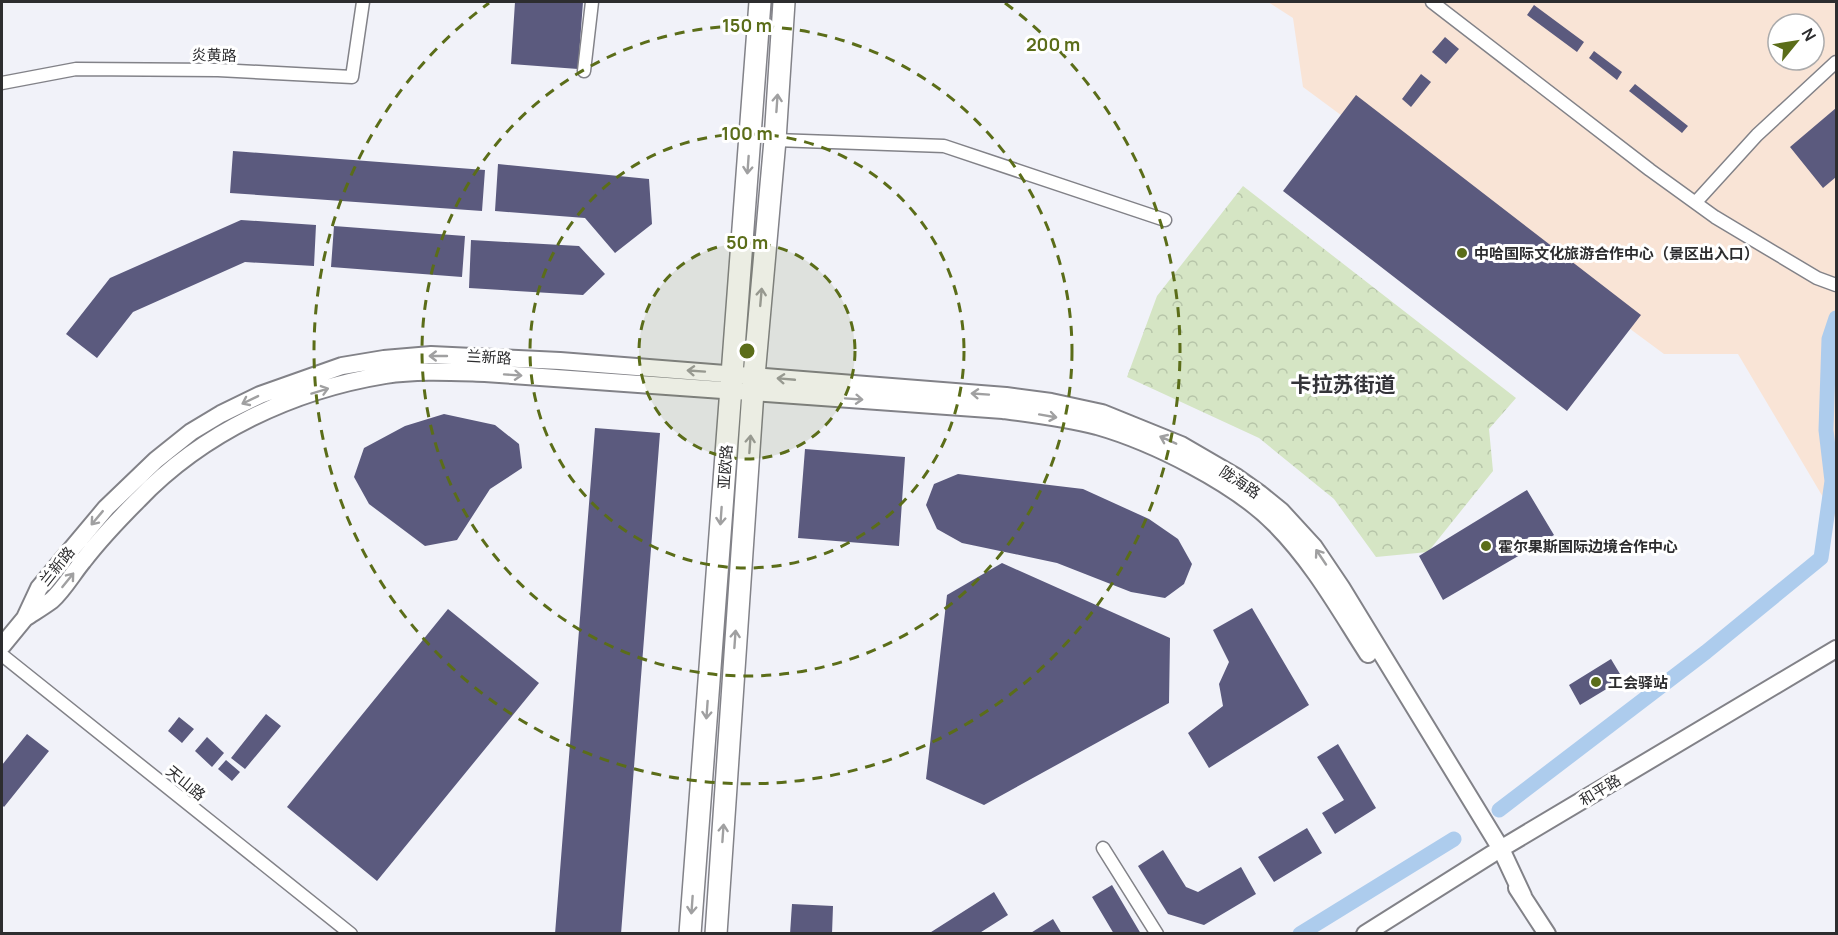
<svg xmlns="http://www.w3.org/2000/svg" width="1838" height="935" viewBox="0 0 1838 935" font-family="Manrope,'Noto Sans SC',sans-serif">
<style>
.commercial{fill:#f9e4d6;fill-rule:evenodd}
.forest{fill:url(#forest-crowns)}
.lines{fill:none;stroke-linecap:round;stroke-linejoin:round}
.canal{stroke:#adcced;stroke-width:15}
.building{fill:#5b5a7e}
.street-casing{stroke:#828288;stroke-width:15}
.secondary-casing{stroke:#828288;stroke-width:20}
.highway-casing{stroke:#828288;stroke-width:24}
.street{stroke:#fff;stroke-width:12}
.secondary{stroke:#fff;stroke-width:16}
.highway{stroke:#fff;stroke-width:21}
.oneway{stroke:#a0a0a1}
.ring{fill:none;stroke:#5b6d19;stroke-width:3;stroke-dasharray:10 8}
.poi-dot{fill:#5b6d19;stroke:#fff;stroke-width:2}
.labels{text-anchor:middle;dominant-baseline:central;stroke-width:6;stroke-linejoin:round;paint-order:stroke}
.street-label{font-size:15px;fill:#2d2d2f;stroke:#fff}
.poi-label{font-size:15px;font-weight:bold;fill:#2d2d2f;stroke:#fff;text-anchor:start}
.district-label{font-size:21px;font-weight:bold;fill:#343439;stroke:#fff}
.centre{fill:#5b6d19;stroke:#fff;stroke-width:3}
.ring-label{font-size:18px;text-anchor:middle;font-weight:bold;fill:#5b6d19;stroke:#fff;stroke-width:6;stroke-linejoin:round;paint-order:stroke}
</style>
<defs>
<pattern id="forest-crowns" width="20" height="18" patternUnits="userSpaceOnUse" patternTransform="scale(1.5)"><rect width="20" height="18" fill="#d5e5c4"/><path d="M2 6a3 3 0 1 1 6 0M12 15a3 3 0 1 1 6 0" fill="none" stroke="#b7c5a9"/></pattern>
</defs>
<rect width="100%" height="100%" fill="#f1f2f9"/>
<path class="commercial" d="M1268 2H1836V519L1738 354H1664L1303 87 1293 18ZM1778 24H1814V60H1778Z"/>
<path class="forest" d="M1243 186 1516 398 1489 429 1493 471 1428 552 1376 557 1334 499 1259 438 1127 377 1157 296Z"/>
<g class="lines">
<path class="canal" d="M1499 810 1706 652 1821 558 1832 481 1826 430 1829 339 1836 318
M1300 934 1454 839"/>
</g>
<path class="building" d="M515 2H583L578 69 511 64Z
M1534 5 1584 42 1577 52 1527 15Z
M1445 37 1459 49 1446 64 1432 52Z
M1594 51 1622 72 1617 80 1589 58Z
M1421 74 1431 82 1411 107 1402 99Z
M1635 84 1688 126 1682 133 1629 91Z
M1356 95 1641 315 1567 411 1283 191Z
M1836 108V177L1823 188 1790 147Z
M233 151 485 170 482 211 230 193Z
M498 164 649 179 652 224 615 253 585 218 495 211Z
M241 220 316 225 314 266 245 262 133 312 97 358 66 334 110 278Z
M334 226 465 236 462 277 331 267Z
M471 240 579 246 605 274 583 295 469 288Z
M444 414 495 425 519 444 522 468 490 489 457 540 425 546 369 504 354 477 364 448 405 426Z
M595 428 660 433 621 934H555Z
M805 449 905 457 899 546 798 538Z
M958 474 1083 489 1149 519 1178 539 1192 564 1184 584 1165 598 1131 592 1057 563 962 543 937 529 926 505 934 484Z
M1527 490 1554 535 1443 600 1419 556Z
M1002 563 1170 638 1169 703 984 805 926 779 947 595Z
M1252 608 1309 705 1209 768 1188 733 1223 706 1219 684 1229 662 1213 630Z
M448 609 539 683 377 881 287 807Z
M1611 659 1623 679 1580 705 1569 685Z
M266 714 281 726 245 769 231 758Z
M179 717 194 729 182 743 168 731Z
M27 734 49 751 4 807 2 805V765Z
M207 737 224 753 212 767 195 751Z
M1338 744 1376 808 1335 834 1322 813 1344 800 1317 757Z
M226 760 240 772 232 781 218 769Z
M1307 828 1322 853 1274 882 1258 857Z
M1163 850 1186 887 1198 892 1241 867 1256 894 1204 925 1168 914 1138 866Z
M1112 885 1141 934H1114L1092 897Z
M994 892 1008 915 978 934H928Z
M792 904 833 906 832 934H790Z
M1053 919 1062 934H1029Z"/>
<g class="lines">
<g class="street-casing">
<path id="street" d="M1432 2 1650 170 1715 217 1817 278 1836 285
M584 71 592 2
M2 83 76 69 218 70 352 77 363 2
M775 140 944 146 1165 220
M1696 202 1757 135 1836 62
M2 655 351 934
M1103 848 1157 934"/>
</g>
<g class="secondary-casing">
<path id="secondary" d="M25 618C34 612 44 606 52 600 64 589 73 573 83 561 100 539 119 519 138 500 203 432 293 390 385 375 418 370 452 372 485 373L1003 410C1034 414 1066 418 1097 426 1153 442 1235 483 1275 524 1313 562 1339 609 1368 654
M2 646 25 618 39 588 106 508 156 460 191 432 221 414 260 395 342 366 384 359 431 355 560 361 1006 396 1051 402 1102 413 1181 445 1236 477 1260 494 1281 511 1314 547 1341 587 1501 849 1523 896
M1517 888 1547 934
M1365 934 1492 854 1836 649"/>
</g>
<g class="highway-casing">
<path id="highway" d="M690 934 760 2
M716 934 754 376 775 140 784 2"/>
</g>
<use href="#street" class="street"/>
<use href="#secondary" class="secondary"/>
<use href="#highway" class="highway"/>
</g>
<defs><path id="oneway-shaft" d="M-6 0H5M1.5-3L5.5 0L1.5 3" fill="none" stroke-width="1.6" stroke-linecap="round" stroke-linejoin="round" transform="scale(1.5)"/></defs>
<g class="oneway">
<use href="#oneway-shaft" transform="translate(777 103) rotate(-86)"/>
<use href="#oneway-shaft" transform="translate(748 165) rotate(94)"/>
<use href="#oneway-shaft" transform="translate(761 297) rotate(-85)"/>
<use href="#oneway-shaft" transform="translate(438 356) rotate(-180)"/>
<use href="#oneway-shaft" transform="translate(696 371) rotate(-176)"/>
<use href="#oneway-shaft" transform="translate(513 375) rotate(4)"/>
<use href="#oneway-shaft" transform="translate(786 379) rotate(-175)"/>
<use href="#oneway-shaft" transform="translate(320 391) rotate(-17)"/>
<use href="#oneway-shaft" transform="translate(980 394) rotate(-176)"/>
<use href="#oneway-shaft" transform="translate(854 399) rotate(4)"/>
<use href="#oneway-shaft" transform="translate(250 400) rotate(154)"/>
<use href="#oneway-shaft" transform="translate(1048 416) rotate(10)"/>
<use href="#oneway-shaft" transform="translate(1168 440) rotate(-156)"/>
<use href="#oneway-shaft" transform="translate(750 444) rotate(-86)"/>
<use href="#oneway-shaft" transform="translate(721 516) rotate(94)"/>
<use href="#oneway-shaft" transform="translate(97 518) rotate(130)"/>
<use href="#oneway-shaft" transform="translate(1321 557) rotate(-124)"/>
<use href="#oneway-shaft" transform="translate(68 580) rotate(-51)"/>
<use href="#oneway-shaft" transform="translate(735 639) rotate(-86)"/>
<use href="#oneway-shaft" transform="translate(707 710) rotate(94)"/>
<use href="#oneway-shaft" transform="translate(723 833) rotate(-86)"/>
<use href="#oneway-shaft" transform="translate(692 905) rotate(94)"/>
</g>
<circle cx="747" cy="351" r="108" fill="#5b6d19" fill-opacity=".12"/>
<g class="ring">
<circle cx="747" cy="351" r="108"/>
<circle cx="747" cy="351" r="217"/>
<circle cx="747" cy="351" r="325"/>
<path d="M1005 3A433 433 0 1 1 489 3"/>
</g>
<g class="poi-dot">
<circle cx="1462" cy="253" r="6"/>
<circle cx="1486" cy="546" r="6"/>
<circle cx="1596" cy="682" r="6"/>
</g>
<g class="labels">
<g class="street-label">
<text transform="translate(214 55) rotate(1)">炎黄路</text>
<text transform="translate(489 357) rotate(3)">兰新路</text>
<text transform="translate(725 467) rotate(-86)">亚欧路</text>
<text transform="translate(1240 482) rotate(34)">陇海路</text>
<text transform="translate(57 566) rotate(-51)">兰新路</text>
<text transform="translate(186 783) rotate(39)">天山路</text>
<text transform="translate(1600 790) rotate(-31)">和平路</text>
</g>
<g class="poi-label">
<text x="1474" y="253">中哈国际文化旅游合作中心（景区出入口）</text>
<text x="1498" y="546">霍尔果斯国际边境合作中心</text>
<text x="1608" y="682">工会驿站</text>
</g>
<g class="district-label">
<text x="1343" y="384">卡拉苏街道</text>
</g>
</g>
<circle cx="747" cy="351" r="9" class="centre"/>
<g class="ring-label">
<text x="747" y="32">150 m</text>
<text x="1053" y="51">200 m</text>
<text x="747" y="140">100 m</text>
<text x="747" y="249">50 m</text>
</g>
<rect width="1838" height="935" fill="none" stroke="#2d2d2f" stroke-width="6"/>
<g transform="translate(1796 42) rotate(60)"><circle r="28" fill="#ffffff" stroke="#ababac" stroke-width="1.5"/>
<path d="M0-4.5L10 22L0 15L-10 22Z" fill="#5b6d19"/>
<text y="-9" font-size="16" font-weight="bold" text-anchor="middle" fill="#2d2d2f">N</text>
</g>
</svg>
